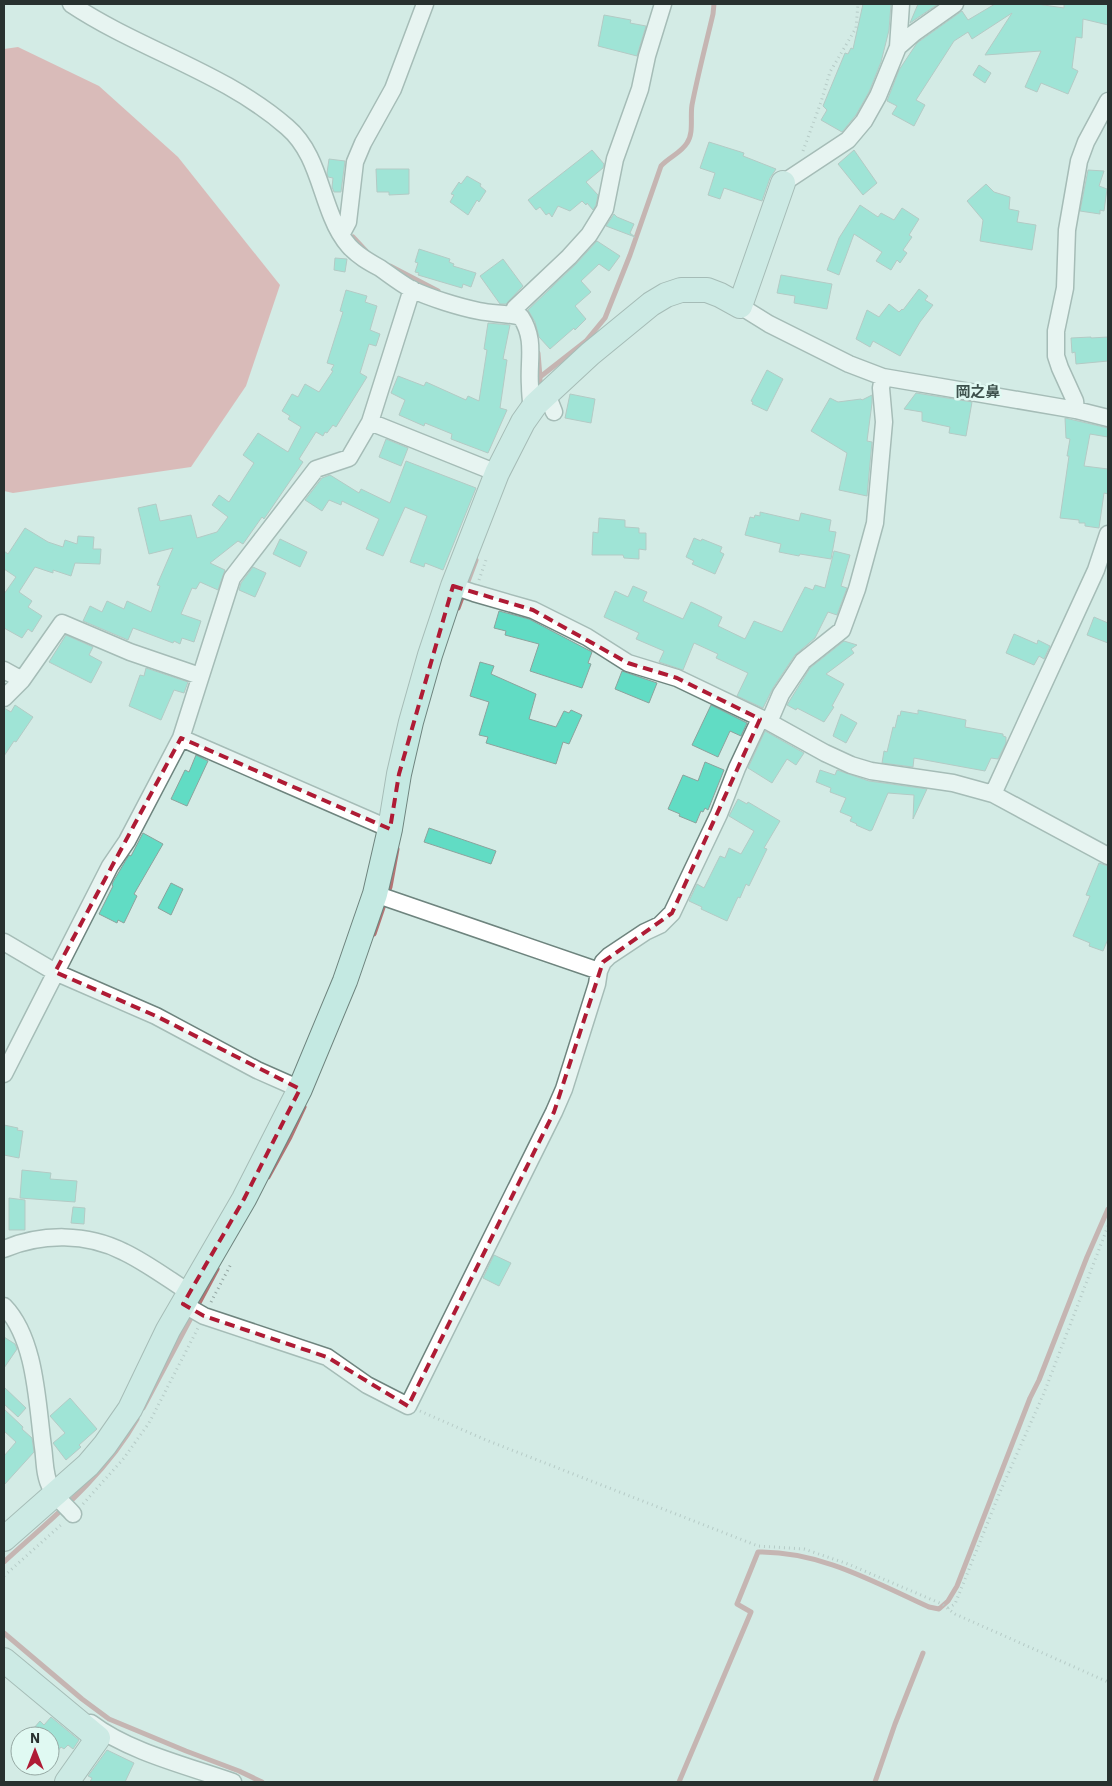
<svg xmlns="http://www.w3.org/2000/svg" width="1112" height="1786" viewBox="0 0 1112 1786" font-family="'IBM Plex Sans','Noto Sans JP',sans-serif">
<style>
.forest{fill:#e08284}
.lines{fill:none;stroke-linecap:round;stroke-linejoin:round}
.stream{stroke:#b47474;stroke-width:5}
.building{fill:#61dcc4;stroke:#8ca39d}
.street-casing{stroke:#6e847e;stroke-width:19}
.secondary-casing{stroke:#6e847e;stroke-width:26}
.path{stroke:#92a4a0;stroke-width:3;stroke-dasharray:1 4;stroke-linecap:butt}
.street{stroke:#fff;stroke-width:16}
.secondary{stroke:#c4e9e2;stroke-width:24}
.marked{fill:none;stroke:#af1b35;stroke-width:4;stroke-dasharray:10 6;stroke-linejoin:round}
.labels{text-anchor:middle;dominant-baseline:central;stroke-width:5;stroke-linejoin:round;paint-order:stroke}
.neighbourhood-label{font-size:15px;font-weight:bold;fill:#3d514c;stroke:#e0f9f2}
</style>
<rect width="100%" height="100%" fill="#d3ebe5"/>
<path class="forest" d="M18 47 99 86 178 157 280 285 246 386 191 467 13 493 4 491V49Z"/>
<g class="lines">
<path class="stream" d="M353 237 366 251
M390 266 438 291
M538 353 540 377
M540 389V377L586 341 605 318 630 255 661 166C669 157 681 153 687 143 694 133 690 117 692 105 698 74 706 44 713 14L714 4
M458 608 476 560
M374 934 390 887 397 849
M268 1177 290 1137 304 1107
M143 1408 217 1269
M4 1562C51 1519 105 1476 137 1419
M4 1633 82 1699 109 1719 186 1751 239 1771 262 1782
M679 1782 751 1612 737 1604 758 1552C820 1551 874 1582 929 1607L939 1609 948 1601 957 1586 1030 1398 1039 1380 1087 1257 1108 1209
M875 1782 895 1724 923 1653"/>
</g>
<path class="building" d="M863 4H891L889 30 881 62 869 92 856 115 842 132 821 120 827 110 823 106 845 53 848 54 851 48 853 49Z
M918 4H938L910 23Z
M995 4H1037L1064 8V4H1108V25L1083 19 1082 38 1076 37 1072 68 1078 71 1068 94 1041 83 1037 92 1025 87 1041 51 985 55 1012 13 972 39 968 32 954 41 916 100 925 105 914 126 892 114 897 106 887 101 899 70 917 43 962 11 968 20Z
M604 15 631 20 630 23 646 26 637 56 598 46Z
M979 65 991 73 985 83 973 75Z
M709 142 744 153 743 156 776 169 770 178 762 201 724 188 720 199 708 195 715 173 700 168Z
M592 150 604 164 603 168 586 182 598 195 596 205 593 210 587 203 586 205 582 201 570 211 558 206 552 217 549 213 546 215 540 207 536 210 528 200Z
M854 150 877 183 863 195 838 164Z
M329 159 345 161 341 192H334L332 187 333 178 328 177 327 173Z
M376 169H409V194L389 195V192H377Z
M1088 170 1104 171 1099 186 1107 189 1104 211 1100 210V214L1080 211Z
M467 176 481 184 480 186 486 191 479 202 477 200 468 215 450 202 454 195 451 194 459 182 461 184Z
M986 184 994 192 1010 197 1009 209 1019 211 1017 222 1036 225 1032 250 980 241 983 220 967 201Z
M860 205 878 217 881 213 894 220 902 208 919 219 909 235 912 237 903 250 907 253 900 263 897 260 891 270 876 261 882 252 854 234 839 275 827 270 839 238Z
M614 214 617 217 634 224 630 233 635 237 606 226Z
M597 241 620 256 609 271 599 264 581 281 591 292 575 306 586 319 575 330 574 328 550 349 539 337 535 322 528 310 576 264Z
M419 249 450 259 449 262 454 264 453 266 476 273 471 287 463 284 462 288 418 275 419 273 415 272 418 263 415 262Z
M335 258 347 259 345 272 334 270Z
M503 259 523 286 506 304H500L480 276Z
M781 275 832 284 827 309 794 303 795 296 777 293Z
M919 289 928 296 925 300 933 305 920 322 900 356 873 341 870 347 856 339 867 310 879 317 889 304 899 312 902 309 903 310Z
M346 290 367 296 365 302 377 306 370 330 380 334 376 346 369 344 360 373 367 377 336 427 333 425 327 433 325 432 323 436 316 432 299 459 303 462 264 519 262 517 243 544 238 541 210 563 225 570 218 590 200 582 196 589 192 588 181 614 201 621 194 642 182 638 180 644 174 641 173 643 133 628 128 640 83 621 90 606 102 612 107 601 124 609 127 601 151 612 160 586 157 585 173 548 149 554 138 508 156 504 160 521 191 515 197 538 217 532 228 517 212 505 219 495 229 502 254 463 243 455 258 433 288 452 301 427 288 419 290 416 282 411 292 394 298 397 305 384 319 392 333 371 331 370 334 365 327 363 343 312 340 311Z
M488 323 510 325 503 359 507 360 500 408 507 410 488 453 451 439 452 434 425 423 424 426 399 415 405 400 391 393 398 376 424 386 426 382 466 400 468 396 479 401 487 350 484 349Z
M1091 337V338L1108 337V361L1076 364 1075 352 1072 353 1071 338Z
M767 370 783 379 767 411 752 404 753 402 751 401Z
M916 393 972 402 966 436 949 433 950 427 922 421V412L904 409Z
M570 394 595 399 591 423 565 418Z
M872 395V403L867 441 872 442 867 496 839 490 847 453 811 431 830 398 838 402 861 399 862 400Z
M1065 418 1108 428V437L1090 434 1084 466 1108 469V494L1104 493 1099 528 1085 526V523H1079V520L1060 518 1069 456H1067L1070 439 1066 438Z
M386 439 408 448 401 466 379 457Z
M406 461 476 488 443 570 425 563 424 567 410 562 427 516 405 507 383 556 366 549 379 519 342 501 341 505 329 500 322 511 305 500 322 478 330 475 359 493 361 489 390 503Z
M760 512 799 521 801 513 831 520 829 531 836 532 831 559 800 554 799 556 779 552 781 544 745 535 750 517 754 518 755 515 760 516Z
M599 518 625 520V527L639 528V533H646V550L639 549V559L624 558 623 555H592L593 532 598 533Z
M25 528 48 542 63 547 65 540 77 544 78 536 94 537 93 549H101L100 564 75 563 71 576 53 570V573L35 567 19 592 32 601 28 607 42 616 32 632 28 629 22 638 4 628V594L16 577 4 569V551L8 554Z
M694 538 701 541 702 539 722 547 720 552 724 554 715 574 692 564 694 561 686 557Z
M280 539 307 552 300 567 273 554Z
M834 551 850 555 841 586 847 588 837 615 828 612 815 638 795 655 773 688 763 708 737 696 748 673 716 658 718 654 694 643 683 670 659 662 664 651 636 639 639 633 604 617 615 591 628 597 633 586 647 592 643 601 683 619 691 602 704 608 722 617 718 626 745 639 754 621 782 632 805 587 813 590 815 585 825 588Z
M253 567 266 573 255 597 239 590 241 583Z
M499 611 529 619 592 652 588 663 591 664 582 688 530 671 539 644 505 635 506 631 494 628Z
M1094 617 1108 623V643L1087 635Z
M1014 634 1037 644 1038 640 1050 646 1044 659 1039 656 1034 665 1006 653Z
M66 635 93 647 89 655 102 662 91 683 49 662Z
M844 641 857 645 851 649 854 653 826 674 844 684 832 706 834 707 824 722 797 708 796 710 787 705 810 668Z
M480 662 494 666 491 674 536 694 529 719 556 727 564 711 569 713 571 710 582 715 569 744 563 742 556 764 486 743 488 737 479 735 489 702 470 696Z
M146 668 188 682 184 693 174 690 161 720 129 706 140 675 144 676Z
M622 671 657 683 649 703 615 689Z
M15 705 33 717 16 742 14 741 4 756V708L11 712Z
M711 705 747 723 741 736 730 731 718 757 692 745Z
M918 710 966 720 965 727 1003 734V736L1006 737V743L998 759 991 758 985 771 914 758 913 767 882 763 884 751 887 752 893 727 895 728 898 715 900 716 901 711 918 714Z
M841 714 857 723 846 743 833 736Z
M765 731 804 753 796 765 787 759 772 783 748 768Z
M196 755 208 761 187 806 171 799 185 770 189 772Z
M705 762 724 770 708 810 705 808 703 812 701 811 696 823 679 816 680 814 668 809 683 775 698 781Z
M820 770 835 775 837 770 869 781 927 789 913 819 914 795 888 793 872 830 870 831 856 825 857 824 850 821 852 817 840 812 846 798 830 792 831 788 816 782Z
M738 799 747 804 748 802 780 821 764 848 767 849 749 886 746 884 740 898 738 897 727 921 701 909 702 907 689 901 697 884 704 888 720 856 725 858 729 848 741 854 754 831 729 816Z
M429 828 496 851 491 864 424 842Z
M143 833 163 844 134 894 137 896 124 923 118 920 117 923 99 914 113 886 112 885 113 882 123 865 129 855 131 856Z
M1099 863 1108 866V939L1103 951 1089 946 1090 943 1073 936 1090 896 1086 895Z
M171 883 183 889 171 915 158 908Z
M4 1125 18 1128 17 1130 23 1131 19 1158 4 1155Z
M22 1170 51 1173 50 1179 77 1181 75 1202 20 1198Z
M9 1198 25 1200V1230H9Z
M73 1207 85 1208 84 1224 71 1223Z
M494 1255 511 1263 499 1286 483 1278Z
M4 1337 15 1344 17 1349 4 1368Z
M4 1387 26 1408 18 1417 4 1404Z
M70 1398 97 1429 79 1445 81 1447 66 1460 53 1443 65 1433 50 1416Z
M4 1409 23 1427 22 1429 32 1438 34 1452 4 1485V1456L16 1442 4 1431Z
M51 1717 79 1740 73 1749 68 1745 64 1749 61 1747 50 1761V1736H27L40 1721 44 1725Z
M107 1750 134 1763 125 1782H90L92 1778 88 1776Z"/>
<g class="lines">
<g class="street-casing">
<path id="street" d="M71 4C140 50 224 72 287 127 314 150 319 186 332 217 336 227 342 238 349 246 358 256 369 262 380 268 390 275 400 283 411 289 430 298 459 307 479 311 493 314 507 313 521 317 536 340 528 360 530 386 530 394 531 402 532 410
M898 47 914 33 955 4
M783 183 848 140 864 121 878 96 898 47 901 4
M341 235 348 222 355 162 363 143 393 89 425 4
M740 306 769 324 849 364 883 377 1076 410 1108 418
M512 314 515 308 569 257 589 235 605 209 615 159 640 89 647 56 663 4
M547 394 554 412
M1076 410 1075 401 1060 368 1056 356V331L1065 288 1067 230 1079 161 1086 142 1108 101
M370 422 497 473
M453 586 474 593 533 610 587 637 628 663 677 678 769 722 825 753 851 765 871 771 953 783 993 794 1108 856
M4 670 22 680 62 623 130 652 200 676
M4 698 22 680
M769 722 781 694 803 661 842 630 857 589 875 523 884 422 881 388 883 377
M181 738 390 829
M993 794 1096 570 1108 534
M375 894 599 971
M4 942 55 972 156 1016 257 1070 300 1089
M4 1074 110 866 127 841 181 738 232 578 316 469 349 458 370 422 412 289
M4 1249C42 1233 87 1233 124 1252 147 1263 168 1279 190 1293
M183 1304 204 1316 327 1357 367 1385 408 1406 554 1112 564 1089 597 984 599 971 603 962 609 956 645 932 660 925 672 913 719 814 737 768 760 719
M4 1306C36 1339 37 1403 43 1447 45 1460 44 1476 51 1488 56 1498 66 1506 73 1514
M91 1723C129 1752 188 1766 233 1782"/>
</g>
<g class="secondary-casing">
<path id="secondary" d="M4 1539 88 1465 105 1445 130 1409 168 1330 244 1199 300 1089 345 981 375 894 390 829 399 774 411 722 430 655 453 586 497 473 523 422 535 405 590 354 651 304 666 295 681 290H707L720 295 740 306 783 183
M4 1660 98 1738 67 1782"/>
</g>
<path class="path" d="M803 151 821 102 830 72 856 28 858 4
M479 580 486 560
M211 1302 231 1264
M420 1411 486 1440 758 1546 804 1549 848 1564 942 1604 955 1614 1108 1682
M83 1504 124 1458 149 1423 198 1328
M4 1576 62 1524
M948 1608 955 1604 1000 1492 1044 1393 1108 1226"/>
<use href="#street" class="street"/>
<use href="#secondary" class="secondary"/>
</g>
<path d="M0 0H1112V1786H0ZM453 586 533 610 628 663 677 678 760 719 672 913 603 962 554 1112 408 1406 327 1357 204 1316 183 1304 244 1199 300 1089 156 1016 55 972 181 738 390 829 399 774Z" fill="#d3ebe5" fill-opacity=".55" fill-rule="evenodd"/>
<path class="marked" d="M453 586 533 610 628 663 677 678 760 719 672 913 603 962 554 1112 408 1406 327 1357 204 1316 183 1304 244 1199 300 1089 156 1016 55 972 181 738 390 829 399 774Z"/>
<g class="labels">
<g class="neighbourhood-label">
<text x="978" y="391">岡之鼻</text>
</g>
</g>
<rect width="1112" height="1786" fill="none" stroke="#28312f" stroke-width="10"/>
<g transform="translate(35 1751)"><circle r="24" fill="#e0f9f2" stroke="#96a9a4"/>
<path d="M0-4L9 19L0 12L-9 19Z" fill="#af1b35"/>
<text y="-8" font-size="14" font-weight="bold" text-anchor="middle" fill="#28312f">N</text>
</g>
</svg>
